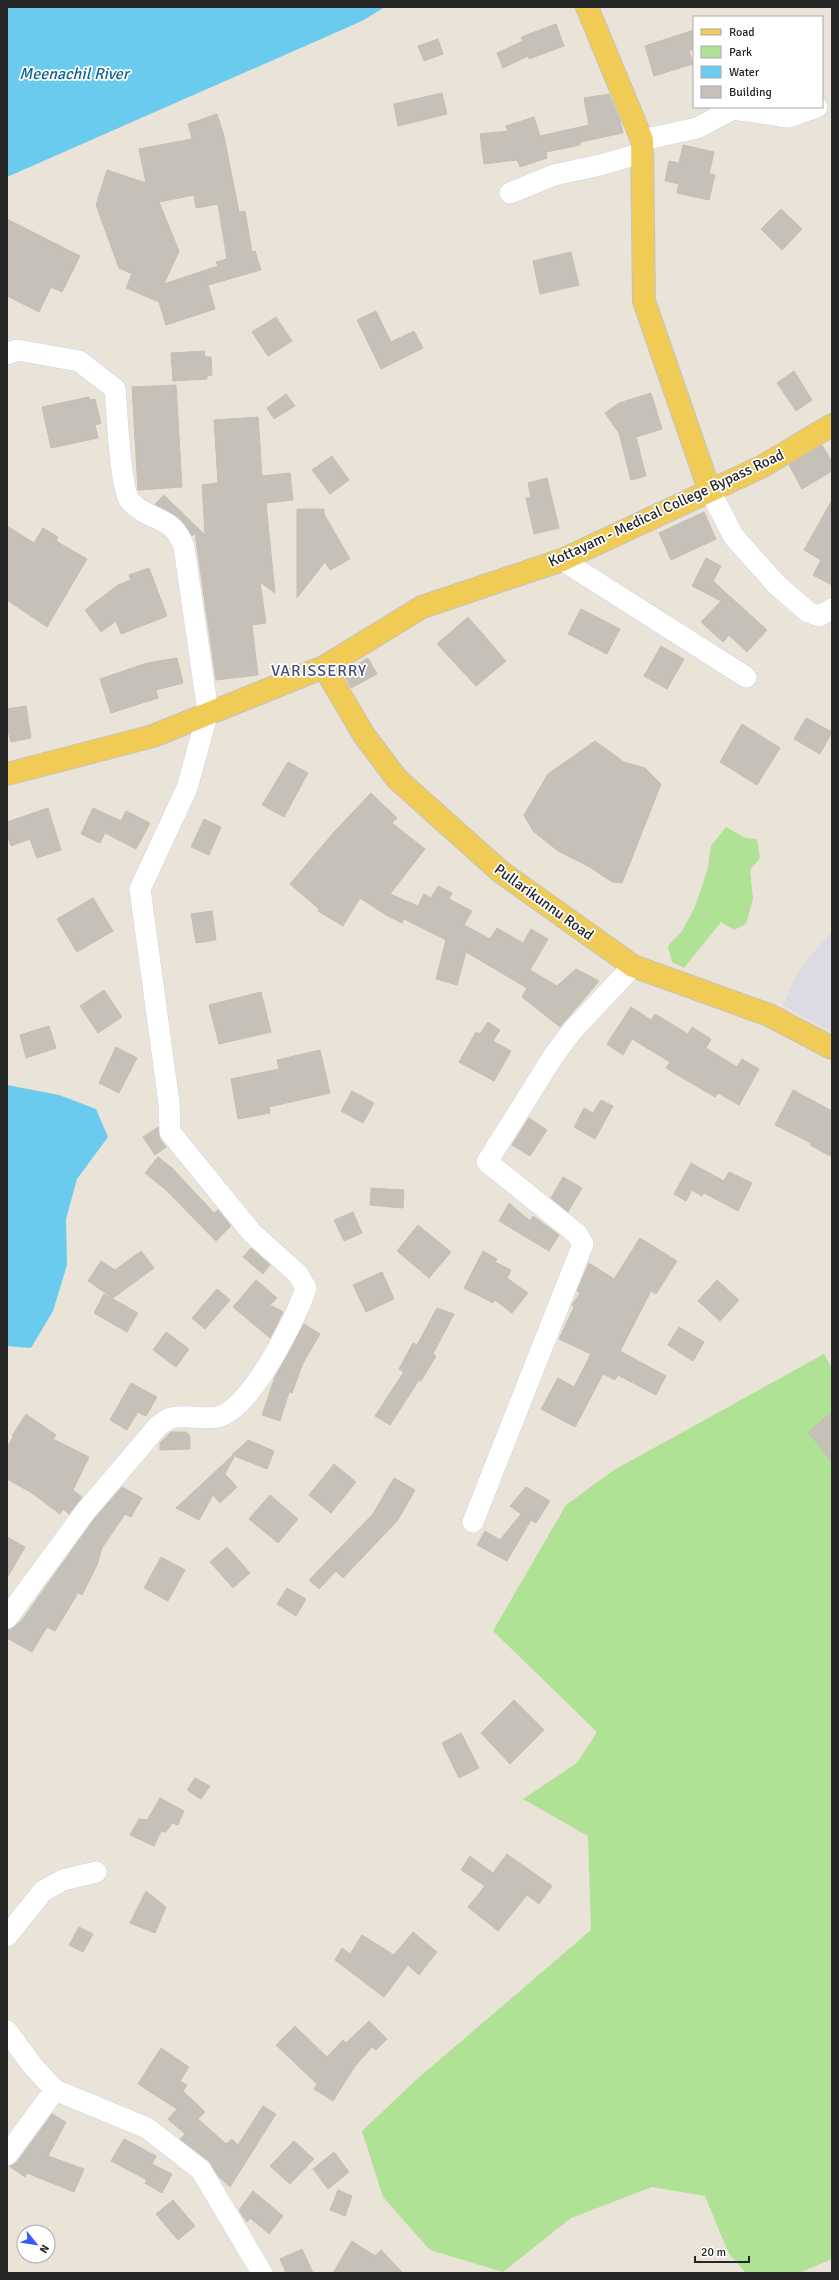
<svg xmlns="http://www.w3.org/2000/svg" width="839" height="2280" viewBox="0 0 839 2280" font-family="Signika,sans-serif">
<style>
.industrial{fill:#dcdae2}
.green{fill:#afe294}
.water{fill:#6acbee}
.building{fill:#c5c0b8;stroke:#c5bfb3;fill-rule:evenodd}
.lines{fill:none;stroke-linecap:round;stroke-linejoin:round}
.minor-casing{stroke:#ced2e1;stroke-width:22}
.major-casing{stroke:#c3c3c3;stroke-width:24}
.minor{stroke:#fff;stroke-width:21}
.major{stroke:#f0cc57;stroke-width:22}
.labels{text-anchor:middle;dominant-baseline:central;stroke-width:3.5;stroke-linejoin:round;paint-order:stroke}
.street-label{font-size:15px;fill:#272727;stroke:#fff}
.water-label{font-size:16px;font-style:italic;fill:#0d6796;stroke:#fff}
.neighbourhood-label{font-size:16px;letter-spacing:1px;fill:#485178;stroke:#fff}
</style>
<rect width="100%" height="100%" fill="#eae3d8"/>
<path class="industrial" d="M832 931V1032L783 1005 801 967Z"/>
<path class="green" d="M726 827 745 838 757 839 760 858 750 870 753 899 746 924 734 930 721 922 684 968 672 962 668 946 682 931 695 907 708 868 711 846Z
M824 1354 832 1368V2259L799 2273H746L729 2254 705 2196 652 2187 571 2218 503 2272 430 2250 383 2197 362 2131 416 2080 591 1930 588 1836 523 1799 577 1763 597 1732 493 1631 566 1505 614 1470Z"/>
<path class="water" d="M7 7H385L362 21 7 177Z
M7 1085 59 1095 96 1109 108 1137 77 1179 66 1219 67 1265 53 1311 31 1348 7 1346Z"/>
<path class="building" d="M556 24 564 46 529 59 528 56 503 68 497 53 523 41 521 37Z
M694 30V49L689 51 693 64 654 76 645 46Z
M438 39 443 54 424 61 418 46Z
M442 93 447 114 398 126 394 104Z
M609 94 620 120 623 133 580 142V145L546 152 547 158 520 167 517 160 484 164 480 134 508 131 506 126 534 117 540 136 589 125 584 98Z
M217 114 224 136 239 212 245 211 252 252 255 251 261 270 208 285 215 309 166 325 159 302 126 288 132 274 119 268 96 205 107 170 146 183 139 149 192 139 188 124ZM194 195 196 208 218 204 227 259 216 262 218 266 164 284 179 251 159 202Z
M683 145 714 152 709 174 715 175 709 200 677 193 679 184 665 181 669 161 679 163Z
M781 209 802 229 782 250 761 229Z
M7 219 80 256 62 292 51 287 39 312 7 296Z
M571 252 579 285 540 294 533 261Z
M376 311 391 342 414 331 423 348 381 369 357 320Z
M276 317 292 341 268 356 252 332Z
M204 351 205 357H211L212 375 207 376V379L173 381 171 353Z
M794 371 812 400 796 411 777 383Z
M176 385 182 487 138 490 132 387Z
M651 393 662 429 636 437 646 476 631 480 619 433 605 413 619 403Z
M286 394 295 406 274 419 267 408Z
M89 397 90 400 95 399 101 423 95 425 98 438 51 448 42 407Z
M258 417 262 476 290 473 293 500 266 503 275 593 260 582 266 623 252 625 258 675 216 680 195 533 192 536 181 520 155 504 164 495 205 535 202 485 218 483 214 420Z
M822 445 832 462V471L802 489 789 465Z
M332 456 349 480 330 494 312 470Z
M547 478 559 528 534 534 526 498 531 497 528 483Z
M832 500V585L813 575 821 560 804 550Z
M297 509H324V514L350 559 330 570 325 562 297 598Z
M704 512 716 539 671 560 659 533Z
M7 526 34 543 43 528 58 537 56 541 87 559 47 627 7 600Z
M706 558 721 566 713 581 767 630 747 652 729 635 723 642 701 622 721 601 692 586Z
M149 568 167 616 121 634 116 621 101 632 85 610 118 585 131 580 129 575Z
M581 609 620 629 607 654 568 634Z
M468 617 506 661 476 686 437 644Z
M661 646 684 659 667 689 644 676Z
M177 658 183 683 156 690 158 698 111 713 100 679 147 663Z
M368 658 377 674 351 688 343 672Z
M26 706 31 738 11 742 7 727V709Z
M806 718 832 732 820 754 794 739Z
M742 724 780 748 757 785 720 762Z
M595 741 624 762 645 768 661 784 622 883 612 882 588 866 558 851 533 831 524 815 548 774Z
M288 762 308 773 284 817 262 805Z
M371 793 397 818 392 823 425 849 390 894 418 906 424 894 431 898 438 886 452 893 449 899 472 911 464 925 490 939 497 928 523 943 531 929 548 939 530 970 557 986 576 969 599 981 560 1027 522 997 527 988 466 952 457 985 436 979 446 940 404 919 402 923 386 915 360 898 343 926 318 911 319 909 290 884 334 832Z
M48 808 61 850 37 858 30 839 11 846 7 835V822Z
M93 808 121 821 126 811 150 823 136 849 105 833 100 843 81 834Z
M204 819 221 827 209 855 191 847Z
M93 898 113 931 77 952 57 919Z
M212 911 216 940 196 943 191 914Z
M104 990 122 1017 98 1033 80 1006Z
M261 992 271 1032 219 1044 209 1005Z
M631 1007 651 1020 655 1014 688 1034 692 1027 711 1039 706 1048 737 1067 742 1059 759 1069 739 1105 718 1093 715 1097 686 1080 666 1068 670 1062 632 1039 623 1055 607 1044Z
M488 1022 500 1030 493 1041 511 1051 494 1081 459 1062 476 1032 480 1034Z
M49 1026 56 1048 26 1058 20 1035Z
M116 1047 137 1058 119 1093 99 1083Z
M320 1050 330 1093 269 1107 270 1113 238 1119 231 1079 279 1069 277 1060Z
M793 1090 832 1111V1157L810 1145 811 1143 775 1125Z
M352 1091 374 1103 363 1123 341 1111Z
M601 1100 613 1106 595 1139 574 1127 584 1108 593 1113Z
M529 1118 547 1130 530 1156 512 1145Z
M158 1127 160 1139 166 1147 155 1155 143 1137Z
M158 1157 172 1168 214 1213 218 1210 231 1226 216 1241 165 1189 145 1173Z
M691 1163 724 1181 729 1172 752 1183 738 1211 704 1193 702 1196 692 1190 686 1201 674 1194Z
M563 1177 582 1188 568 1212 551 1198Z
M371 1188 404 1190 403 1208 370 1205Z
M509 1203 530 1221 533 1216 559 1235 549 1251 499 1221Z
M353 1212 362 1233 344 1241 334 1220Z
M418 1225 451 1252 429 1278 397 1251Z
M640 1238 677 1261 656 1294 651 1291 620 1351 666 1376 656 1395 618 1375 615 1380 603 1374 575 1427 541 1409 558 1378 574 1387 591 1354 559 1339 574 1307 572 1305 580 1293 577 1291 589 1263 614 1279Z
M251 1248 270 1265 263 1274 243 1257Z
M141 1251 154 1268 113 1298 88 1281 101 1261 115 1270Z
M483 1251 497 1259 495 1262 511 1270 507 1278 528 1293 512 1313 495 1300 493 1303 464 1288Z
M382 1272 394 1299 366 1312 353 1285Z
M256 1280 277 1298 270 1305 283 1312 270 1338 233 1307Z
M717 1280 739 1300 720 1321 698 1301Z
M217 1289 230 1300 205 1329 192 1318Z
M104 1294 138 1313 127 1332 94 1313Z
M437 1308 454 1314 433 1354 436 1356 421 1381 419 1380 390 1425 375 1416 404 1372 399 1369 413 1343 417 1345Z
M304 1324 320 1334 303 1363 292 1393 289 1392 280 1421 262 1415 275 1377Z
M679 1327 704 1342 693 1361 668 1345Z
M166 1332 189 1349 176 1367 153 1350Z
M131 1383 157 1397 146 1416 138 1412 127 1430 110 1420Z
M832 1412V1462L808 1432Z
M26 1414 56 1435 53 1439 89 1457 73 1490 82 1497 69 1514 63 1509 60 1514 32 1493 7 1479V1448L13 1437 12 1436Z
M171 1432H186L190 1436V1449L160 1450V1443Z
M248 1440 274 1451 267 1469 232 1455Z
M232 1456 234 1457 225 1474 237 1487 220 1503 213 1495 199 1520 176 1508Z
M334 1464 356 1482 331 1513 309 1495Z
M394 1478 415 1490 398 1520 343 1578 336 1571 319 1589 309 1580 373 1514Z
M122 1487 142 1498 131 1517 125 1514 102 1548 97 1565 82 1595 78 1593 55 1631 47 1627 32 1652 7 1638V1630L12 1629 22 1620 94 1519Z
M526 1487 550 1501 536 1523 531 1520 507 1561 477 1545 485 1531 500 1540 521 1514 510 1506Z
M270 1495 298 1519 278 1543 249 1519Z
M7 1537 25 1547 7 1578Z
M227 1547 250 1573 233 1588 210 1562Z
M161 1557 185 1570 168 1601 144 1588Z
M287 1588 306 1599 296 1616 277 1604Z
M514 1700 544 1730 510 1764 481 1733Z
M461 1733 479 1768 459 1778 442 1743Z
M195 1778 210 1786 201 1799 187 1790Z
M160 1798 184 1811 178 1825 172 1823 166 1832 161 1831 154 1846 130 1835 139 1819 147 1820Z
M507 1854 552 1886 539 1904 527 1895 498 1931 468 1907 485 1886 461 1870 470 1856 493 1873Z
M146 1891 166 1907 155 1933 130 1923Z
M79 1927 93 1934 83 1952 69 1945Z
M413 1932 437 1952 419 1975 408 1965 384 1997 335 1960 342 1948 350 1954 362 1935 394 1955Z
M369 2021 387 2039 376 2050 372 2047 355 2066 333 2101 314 2089 317 2084 276 2045 295 2026 327 2057 343 2040 346 2043Z
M161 2048 189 2067 180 2081 187 2085 183 2091 205 2112 198 2119 226 2144 232 2139 238 2145 263 2106 276 2114 230 2187 218 2176 209 2161 180 2139 185 2134 168 2119 177 2109 138 2084Z
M52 2114 66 2122 48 2156 84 2169 74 2192 27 2173 25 2177 9 2166 17 2162Z
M124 2139 156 2156 152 2164 172 2174 162 2193 145 2183 147 2180 111 2161Z
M294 2141 314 2159 290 2184 270 2166Z
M334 2152 349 2172 328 2189 313 2169Z
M338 2190 352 2196 345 2216 330 2210Z
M253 2191 283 2216 269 2234 250 2218 247 2222 239 2210Z
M173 2200 195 2226 178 2240 156 2214Z
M352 2241 375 2256 381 2250 403 2273H333Z
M302 2249 313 2273H286L280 2259Z"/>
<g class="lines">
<g class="minor-casing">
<path id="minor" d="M642 140 697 128 733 109 788 117 817 107
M510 193 554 175 600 165 642 153
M7 354 17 350 79 361 115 389C117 410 120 488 130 501 148 522 173 514 184 547L208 712 187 788 140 889 169 1103 170 1132 252 1233 298 1274 306 1288C296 1319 251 1409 218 1417 203 1420 186 1414 171 1418 167 1419 162 1424 158 1426L85 1512 7 1618
M709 489 734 537 776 584 808 612 819 616 832 609
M562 560 746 677
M473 1522 583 1244 577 1234 487 1162 554 1055 572 1031 633 966
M7 1936 43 1891 63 1880 96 1872
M7 2031 32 2065 55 2090 147 2128 201 2170 262 2273
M7 2155 55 2090"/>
</g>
<g class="major-casing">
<path id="major" d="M587 7 642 140 644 301 709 489
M324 667 364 735 397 779 501 872 633 966 769 1015 832 1048
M7 774 153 736 324 667 422 607 562 560 763 466 832 425"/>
</g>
<use href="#minor" class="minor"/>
<use href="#major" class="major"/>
</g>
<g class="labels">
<g class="street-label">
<text transform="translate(666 508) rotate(-25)">Kottayam - Medical College Bypass Road</text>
<text transform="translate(544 902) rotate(36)">Pullarikunnu Road</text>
</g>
<g class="water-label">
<text x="74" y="74">Meenachil River</text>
</g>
<g class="neighbourhood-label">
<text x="319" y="671">VARISSERRY</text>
</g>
</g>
<rect width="839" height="2280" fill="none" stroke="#272727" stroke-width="16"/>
<rect x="693" y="16" width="130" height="92" fill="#ffffff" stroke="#a9a9a9"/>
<rect x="701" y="29" width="20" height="6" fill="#f0cc57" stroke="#a9a9a9"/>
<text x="729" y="36" font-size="12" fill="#272727">Road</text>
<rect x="701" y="46" width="20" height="12" fill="#afe294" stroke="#a9a9a9"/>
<text x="729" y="56" font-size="12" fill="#272727">Park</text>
<rect x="701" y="66" width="20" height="12" fill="#6acbee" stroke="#a9a9a9"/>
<text x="729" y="76" font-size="12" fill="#272727">Water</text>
<rect x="701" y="86" width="20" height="12" fill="#c5c0b8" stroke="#a9a9a9"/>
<text x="729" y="96" font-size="12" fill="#272727">Building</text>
<g transform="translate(36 2244) rotate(120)"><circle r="19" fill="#ffffff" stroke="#a9a9a9"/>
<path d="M0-3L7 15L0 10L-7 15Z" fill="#365bfa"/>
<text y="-6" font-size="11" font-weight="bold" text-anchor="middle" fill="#272727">N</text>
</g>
<path d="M695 2256v6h54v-6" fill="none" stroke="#272727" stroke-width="2"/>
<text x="701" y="2256" font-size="12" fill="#272727" stroke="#ffffff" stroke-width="3" paint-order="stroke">20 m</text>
</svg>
